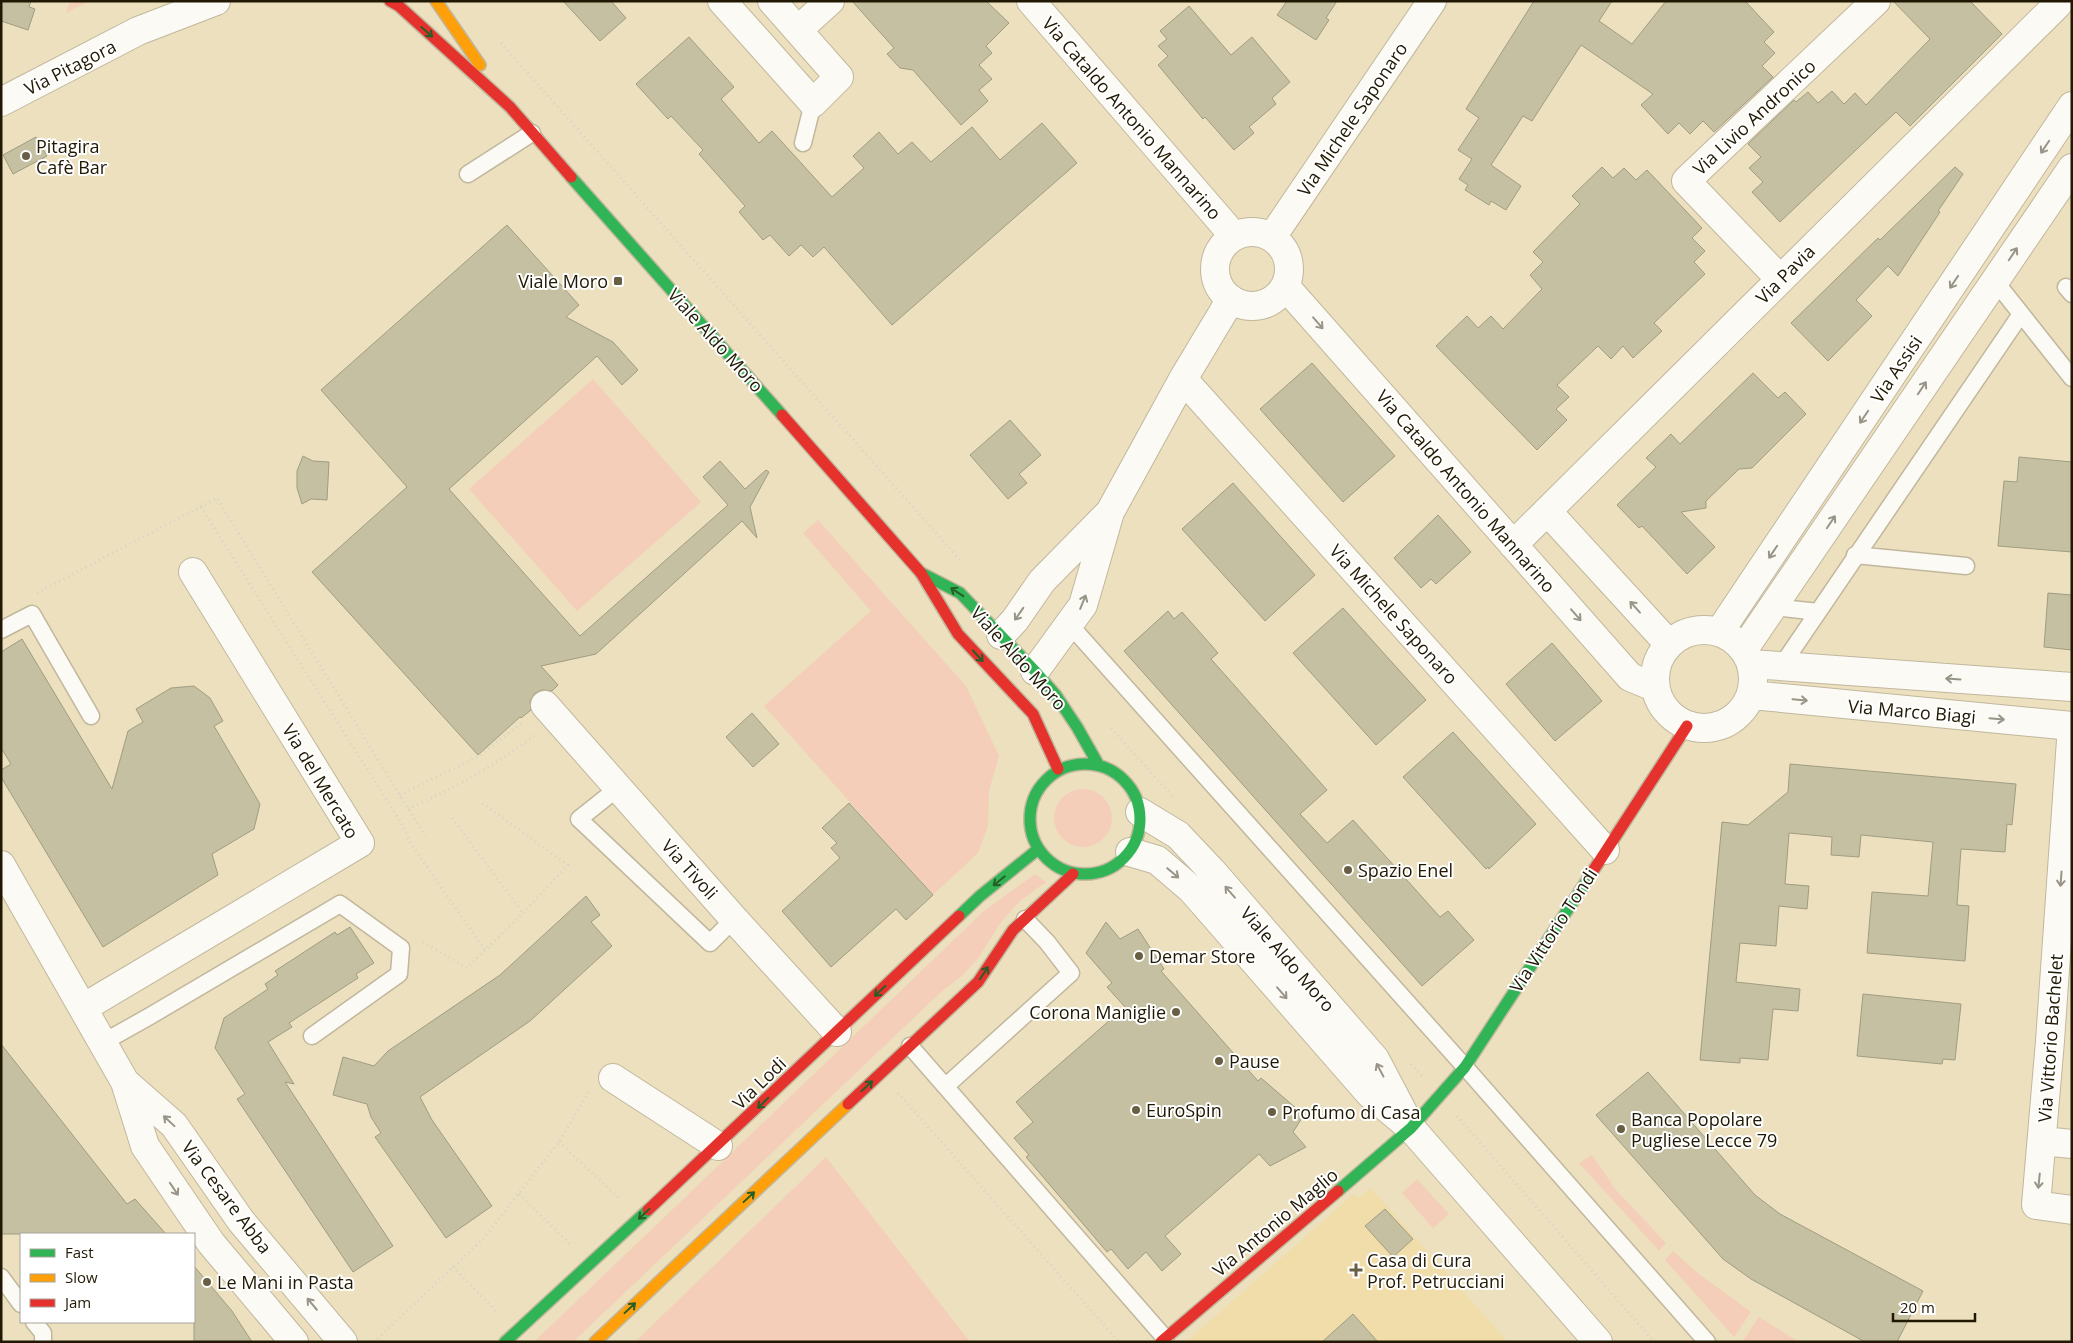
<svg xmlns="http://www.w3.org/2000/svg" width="2073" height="1343" viewBox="0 0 2073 1343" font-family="'Open Sans',sans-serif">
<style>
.built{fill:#f0ddaa}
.green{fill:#f4ceb8}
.building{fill:#c4c0a1;stroke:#a19c82}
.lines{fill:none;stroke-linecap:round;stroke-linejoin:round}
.lane-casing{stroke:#c1b79d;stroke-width:19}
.street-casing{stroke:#c1b79d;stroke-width:30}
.fast-casing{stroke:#c1b79d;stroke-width:14}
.slow-casing{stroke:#c1b79d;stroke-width:14}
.jam-casing{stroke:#c1b79d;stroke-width:14}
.path{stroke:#d7d2c8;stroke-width:3;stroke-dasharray:1 4;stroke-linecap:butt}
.lane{stroke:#fcfaf5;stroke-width:16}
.street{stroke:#fcfaf5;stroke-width:28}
.fast{stroke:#30b455;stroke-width:11}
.slow{stroke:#ff9f0a;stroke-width:11}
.jam{stroke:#e5322d;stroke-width:11}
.oneway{stroke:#275e27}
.oneway2{stroke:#999488}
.poi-dot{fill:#675e44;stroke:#fff;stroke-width:2}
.labels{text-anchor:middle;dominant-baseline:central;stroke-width:4;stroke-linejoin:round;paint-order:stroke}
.street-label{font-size:18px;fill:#201802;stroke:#fff}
.poi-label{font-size:18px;fill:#201802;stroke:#fff;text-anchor:start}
</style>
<rect width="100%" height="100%" fill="#ece0bf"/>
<path class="built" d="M1371 1188 1508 1342H1186L1354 1194 1359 1198Z"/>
<path class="green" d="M70 1H89L66 13Z
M593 379 701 502 577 611 469 489Z
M818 520 966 686 999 756 989 791 988 826 978 853 933 895 764 706 871 611 803 533Z
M1054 818a29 29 0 1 1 58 0a29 29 0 1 1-58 0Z
M1035 874 1046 882 1020 901 1001 922 979 957 963 975 941 992 573 1342H534L984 911Z
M1592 1155 1616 1190 1666 1243 1659 1251 1579 1163Z
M826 1157 970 1342H635Z
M1417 1179 1449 1214 1433 1228 1402 1193Z
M1673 1251 1700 1275 1751 1312 1734 1337 1665 1260Z
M1759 1317 1799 1342H1742Z"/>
<path class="building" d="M1 1H31L29 7 35 9 28 30 1 21Z
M563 1H611L626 18 600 41Z
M852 1H986L1009 23 986 46 992 53 979 65 992 79 979 90 988 101 961 125 913 70 900 68 887 54 894 48Z
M1287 1H1337L1326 18 1329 20 1316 40 1277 15Z
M1534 1H1612L1599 21 1632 44 1666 1H1745L1774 32 1764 42 1775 53 1762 66 1773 77 1714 132 1703 121 1690 134 1679 123 1668 134 1641 105 1653 94 1581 45 1532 121 1523 116 1491 165 1521 186 1506 210 1491 201 1489 205 1465 190 1468 185 1459 179 1472 159 1458 150 1479 118 1466 109Z
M1893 1H1970L2002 34 1910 126 1896 112 1780 222 1752 192 1763 182 1749 168 1761 157 1748 144 1794 100 1796 102 1808 92 1818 103 1832 91 1844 104 1855 93 1866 105 1930 39Z
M1189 6 1231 55 1252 37 1290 82 1272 98 1276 104 1249 127 1254 133 1234 150 1205 117 1203 119 1158 65 1168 56 1158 46 1167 39 1160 31Z
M689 37 734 87 721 99 759 143 772 131 832 197 864 168 853 156 879 132 898 154 912 142 931 162 972 127 1000 160 1042 123 1077 163 892 325 824 247 813 257 801 245 789 256 770 235 763 240 739 212 745 206 699 154 703 150 671 116 668 119 636 84Z
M36 137 47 156 13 174 3 155Z
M1602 167 1613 178 1624 168 1636 180 1647 170 1702 228 1692 238 1705 251 1694 262 1705 274 1654 323 1662 331 1633 358 1623 346 1611 359 1598 346 1557 385 1569 397 1556 409 1567 420 1537 450 1436 346 1467 316 1478 328 1491 316 1503 329 1542 289 1530 275 1543 262 1533 252 1580 204 1572 196Z
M1955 167 1963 174 1938 211 1940 212 1898 276 1888 266 1856 300 1872 316 1828 361 1791 323 1878 238 1880 240Z
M507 225 579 305 566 317 613 342 638 370 622 385 597 356 449 489 580 636 728 505 703 477 720 461 745 489 766 470 769 472 750 507 757 538 742 521 596 654 541 666 558 685 552 691 542 690 535 693 530 701 531 710 521 718 520 717 478 755 312 572 407 487 321 390Z
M1312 363 1395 456 1343 502 1260 409Z
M1753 373 1778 398 1785 392 1806 414 1752 468 1739 469 1706 501V508L1681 512 1715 547 1687 574 1642 526 1639 528 1617 505 1656 467 1646 458 1671 434 1680 444Z
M1010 420 1041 455 1019 474 1027 483 1008 499 970 455Z
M303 456 313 461 329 462 327 500 311 499 302 504 297 488V471Z
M2019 457 2072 462V552L1998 546 2004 481 2017 482Z
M1233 483 1315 575 1265 621 1182 529Z
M1438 515 1471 552 1436 584 1431 579 1421 588 1394 558Z
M2048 593 2072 595V650L2044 647Z
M1343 608 1426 700 1376 745 1293 653Z
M1168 611 1174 619 1182 612 1218 653 1211 659 1327 790 1300 814 1327 843 1353 820 1440 917 1448 911 1474 940 1422 986 1124 651Z
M22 639 112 789 128 731 143 722 136 709 171 688 194 686 210 698 223 721 214 726 260 804 254 829 212 854 218 875 103 947 1 777V770L11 764 1 748V652Z
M1552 643 1602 701 1555 741 1506 684Z
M752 713 779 744 753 767 726 737Z
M1453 732 1536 824 1489 869 1488 867 1486 869 1403 777Z
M1790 764 2016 784 2012 825 2007 824 2005 852 1961 849 1957 905 1969 906 1965 961 1867 953 1872 892 1928 896 1933 842 1861 835 1859 857 1831 855 1832 837 1789 833 1785 884 1809 886 1807 909 1779 906 1776 946 1740 943 1736 982 1800 989 1798 1011 1773 1009 1768 1060 1740 1058V1063L1700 1060 1722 822 1748 825 1788 792Z
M849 803 933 895 906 920 896 909 831 967 782 911 840 858 831 848 837 843 822 828Z
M586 896 600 915 591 922 612 946 530 1021 420 1097 432 1120 492 1206 446 1238 375 1137 381 1133 371 1117 367 1104 333 1095 343 1057 374 1066 388 1051 500 975Z
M1106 922 1120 939 1138 929 1164 969 1161 971 1258 1081 1261 1078 1304 1115 1293 1132 1306 1147 1270 1166 1259 1154 1165 1236 1181 1254 1162 1271 1146 1252 1128 1269 1111 1249 1107 1252 1026 1157 1029 1155 1014 1138 1033 1122 1016 1102 1125 1007 1107 987 1112 983 1086 953Z
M350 927 374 963 356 974 358 978 289 1023 292 1027 268 1042 294 1084 285 1082 393 1246 353 1272 237 1099 245 1094 215 1048 224 1018 268 989 265 984 278 975 275 971 335 932 337 935Z
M1863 994 1961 1004 1955 1060 1943 1059 1942 1064 1857 1056Z
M1 1044 127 1204 135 1199 166 1234H1Z
M1648 1072 1755 1195 1780 1214 1923 1291 1897 1342H1865L1751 1279 1723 1259 1596 1115Z
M1385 1209 1413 1239 1393 1257 1365 1226Z
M194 1266 232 1311 252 1342H194Z
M1353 1314 1378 1342H1322Z"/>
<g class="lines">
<g class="lane-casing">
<path id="lane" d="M803 143 813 103
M468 174 532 133
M1995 281 2072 378
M2066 287 2072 294
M1855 555 1966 566
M1773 607 1818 612
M1070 625 1465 1067 1707 1342
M1 630 32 614 91 716
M1782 665 2021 314
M618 788 579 819 710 943 734 919
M102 1043 150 1016 340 904 401 948 399 974 312 1036
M910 1046 1165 1338
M946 1086 1071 973 1047 942 1025 919
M1 1277 21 1304
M34 1322 43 1333V1342"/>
</g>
<g class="street-casing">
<path id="street" d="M722 1 813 103 839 77 772 1
M1031 1 1234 236
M798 30 830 1
M1 102 138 31 216 1
M1215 269a37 37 0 1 1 74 0a37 37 0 1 1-74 0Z
M1272 237 1432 1
M1780 279 1686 181 1876 1
M1285 286 1630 677 1654 687
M1183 379 1605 850
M1547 511 1668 643
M1513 545 2058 4
M1655 679a49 49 0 1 1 98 0a49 49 0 1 1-98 0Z
M1720 631 2072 106
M1001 635 1015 620 1042 581 1107 515
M1744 649 2072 168
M1752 664 2072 687
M1035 671 1083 605 1110 512 1183 379 1231 299
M1751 695 2072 726
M545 705 734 919 837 1032
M2072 726 2050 1041 2036 1205 2072 1210
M1140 812 1178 835 1212 871 1375 1059 1405 1116
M1130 852 1157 860 1191 889 1370 1094 1411 1128 1598 1342
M1 865 125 1082 145 1146 211 1243 294 1342
M83 1008 360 843 193 572
M613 1078 718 1146
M125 1082 174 1125 241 1221 343 1342
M2043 1141 2072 1144"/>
</g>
<g class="fast-casing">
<path id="fast" d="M571 177 782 415
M921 573 960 593 1035 671 1055 694 1077 727 1098 764
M1030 819a55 55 0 1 1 110 0a55 55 0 1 1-110 0Z
M959 916 980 896 1037 850
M1338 1191 1411 1128 1465 1067 1593 871
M505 1342 648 1210"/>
</g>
<g class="slow-casing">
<path id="slow" d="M436 1 480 65
M595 1342 848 1104"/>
</g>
<g class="jam-casing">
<path id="jam" d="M390 1 399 6 510 107 571 177
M782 415 921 573 958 634 1033 714 1058 769
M1593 871 1687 726
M848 1104 978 982 1013 930 1073 874
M648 1210 959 916
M1161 1342 1338 1191"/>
</g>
<path class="path" d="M501 43 960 560
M201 507 402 824 411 844 485 950
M37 593 217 498 425 836
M1111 728 1174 798
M400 795 479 756 523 722
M408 809C454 788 495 766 535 735
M452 818 523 913
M423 942 467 968 523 913 568 865 479 801
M1411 1064 1422 1076
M898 1093 1119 1342
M1457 1116 1654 1342
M559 1142 621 1200
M519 1194 570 1244
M453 1267 498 1313
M374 1342 484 1238 559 1142 589 1092"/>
<use href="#lane" class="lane"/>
<use href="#street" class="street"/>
<use href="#fast" class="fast"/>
<use href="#slow" class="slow"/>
<use href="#jam" class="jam"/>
</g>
<defs><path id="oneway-shaft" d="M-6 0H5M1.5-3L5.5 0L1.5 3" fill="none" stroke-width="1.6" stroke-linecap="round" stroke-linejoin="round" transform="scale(1.25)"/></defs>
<g class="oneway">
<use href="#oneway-shaft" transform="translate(427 32) rotate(42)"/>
<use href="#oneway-shaft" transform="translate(957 592) rotate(-147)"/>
<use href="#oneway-shaft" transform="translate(978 656) rotate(47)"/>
<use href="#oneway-shaft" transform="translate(999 881) rotate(141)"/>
<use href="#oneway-shaft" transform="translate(984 973) rotate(-56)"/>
<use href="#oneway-shaft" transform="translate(880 991) rotate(137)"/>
<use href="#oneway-shaft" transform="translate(867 1086) rotate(-43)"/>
<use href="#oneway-shaft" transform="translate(763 1103) rotate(136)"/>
<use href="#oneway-shaft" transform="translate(749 1197) rotate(-43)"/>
<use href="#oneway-shaft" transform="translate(644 1214) rotate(137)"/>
<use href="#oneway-shaft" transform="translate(630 1308) rotate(-43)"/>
</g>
<g class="oneway2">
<use href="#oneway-shaft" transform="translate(2045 147) rotate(124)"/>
<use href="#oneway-shaft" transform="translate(2013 254) rotate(-56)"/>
<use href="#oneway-shaft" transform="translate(1954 282) rotate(124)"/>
<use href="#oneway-shaft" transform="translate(1318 323) rotate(49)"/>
<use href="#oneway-shaft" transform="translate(1922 388) rotate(-56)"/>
<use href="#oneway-shaft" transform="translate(1864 417) rotate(124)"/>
<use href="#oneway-shaft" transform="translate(1831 522) rotate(-56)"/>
<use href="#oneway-shaft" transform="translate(1773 552) rotate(124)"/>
<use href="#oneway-shaft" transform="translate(1083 602) rotate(-68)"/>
<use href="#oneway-shaft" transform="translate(1635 607) rotate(-132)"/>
<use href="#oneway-shaft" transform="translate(1019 614) rotate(125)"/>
<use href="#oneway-shaft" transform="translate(1576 615) rotate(49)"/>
<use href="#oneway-shaft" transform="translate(1953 679) rotate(-176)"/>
<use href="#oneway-shaft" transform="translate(1800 700) rotate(5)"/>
<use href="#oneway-shaft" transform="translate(1997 719) rotate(5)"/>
<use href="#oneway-shaft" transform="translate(1173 873) rotate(40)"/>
<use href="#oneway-shaft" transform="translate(2061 879) rotate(94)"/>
<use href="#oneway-shaft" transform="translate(1230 892) rotate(-131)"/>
<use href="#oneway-shaft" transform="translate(1282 993) rotate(49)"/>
<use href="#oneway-shaft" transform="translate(1380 1070) rotate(-118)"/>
<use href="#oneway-shaft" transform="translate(169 1121) rotate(-137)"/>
<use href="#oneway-shaft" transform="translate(2039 1181) rotate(96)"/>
<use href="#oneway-shaft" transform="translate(174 1189) rotate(56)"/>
<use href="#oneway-shaft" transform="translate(312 1304) rotate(-130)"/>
</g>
<g class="poi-dot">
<circle cx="26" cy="156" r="5"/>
<rect x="613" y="276" width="10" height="10" rx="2.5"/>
<circle cx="1348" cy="870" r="5"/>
<circle cx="1139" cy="956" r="5"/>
<circle cx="1176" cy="1012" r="5"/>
<circle cx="1219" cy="1061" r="5"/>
<circle cx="1136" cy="1110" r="5"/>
<circle cx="1272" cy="1112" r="5"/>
<circle cx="1621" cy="1129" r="5"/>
<path d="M1353.5 1262.5h5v5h5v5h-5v5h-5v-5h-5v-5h5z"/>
<circle cx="207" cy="1282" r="5"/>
</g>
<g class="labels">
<g class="street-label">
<text transform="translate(70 67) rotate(-27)">Via Pitagora</text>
<text transform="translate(1754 117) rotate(-43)">Via Livio Andronico</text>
<text transform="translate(1132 118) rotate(49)">Via Cataldo Antonio Mannarino</text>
<text transform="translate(1352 119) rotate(-56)">Via Michele Saponaro</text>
<text transform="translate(1785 274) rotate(-45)">Via Pavia</text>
<text transform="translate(716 340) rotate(48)">Viale Aldo Moro</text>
<text transform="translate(1896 369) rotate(-56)">Via Assisi</text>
<text transform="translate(1466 491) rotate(49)">Via Cataldo Antonio Mannarino</text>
<text transform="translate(1394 614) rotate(48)">Via Michele Saponaro</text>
<text transform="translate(1019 658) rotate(48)">Viale Aldo Moro</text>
<text transform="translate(1912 711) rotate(5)">Via Marco Biagi</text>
<text transform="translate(321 781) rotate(59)">Via del Mercato</text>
<text transform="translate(690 869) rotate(48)">Via Tivoli</text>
<text transform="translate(1553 930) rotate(-57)">Via Vittorio Tondi</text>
<text transform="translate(1288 959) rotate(49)">Viale Aldo Moro</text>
<text transform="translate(2050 1038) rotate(-86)">Via Vittorio Bachelet</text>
<text transform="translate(759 1083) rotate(-44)">Via Lodi</text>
<text transform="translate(227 1197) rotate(53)">Via Cesare Abba</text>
<text transform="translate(1275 1222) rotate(-40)">Via Antonio Maglio</text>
</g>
<g class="poi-label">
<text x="36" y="146">Pitagira<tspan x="36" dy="21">Cafè Bar</tspan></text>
<text x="608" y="281" text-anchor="end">Viale Moro</text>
<text x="1358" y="870">Spazio Enel</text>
<text x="1149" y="956">Demar Store</text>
<text x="1166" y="1012" text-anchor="end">Corona Maniglie</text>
<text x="1229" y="1061">Pause</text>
<text x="1146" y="1110">EuroSpin</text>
<text x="1282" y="1112">Profumo di Casa</text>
<text x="1631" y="1119">Banca Popolare<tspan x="1631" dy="21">Pugliese Lecce 79</tspan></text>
<text x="1367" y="1260">Casa di Cura<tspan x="1367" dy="21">Prof. Petrucciani</tspan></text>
<text x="217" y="1282">Le Mani in Pasta</text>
</g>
</g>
<rect width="2073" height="1343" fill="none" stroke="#201802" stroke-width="5"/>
<rect x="20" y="1233" width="175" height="90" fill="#ffffff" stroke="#a6a39a"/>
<rect x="30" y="1249" width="25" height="8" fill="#30b455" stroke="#a6a39a"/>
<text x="65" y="1258" font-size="15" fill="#201802">Fast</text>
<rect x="30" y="1274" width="25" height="8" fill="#ff9f0a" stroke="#a6a39a"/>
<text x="65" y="1283" font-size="15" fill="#201802">Slow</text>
<rect x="30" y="1299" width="25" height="8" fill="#e5322d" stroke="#a6a39a"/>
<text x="65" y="1308" font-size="15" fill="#201802">Jam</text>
<path d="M1893 1313v8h82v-8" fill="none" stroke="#201802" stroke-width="2.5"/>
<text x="1900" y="1313" font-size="15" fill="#201802" stroke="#ffffff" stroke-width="4" paint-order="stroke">20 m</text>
</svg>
